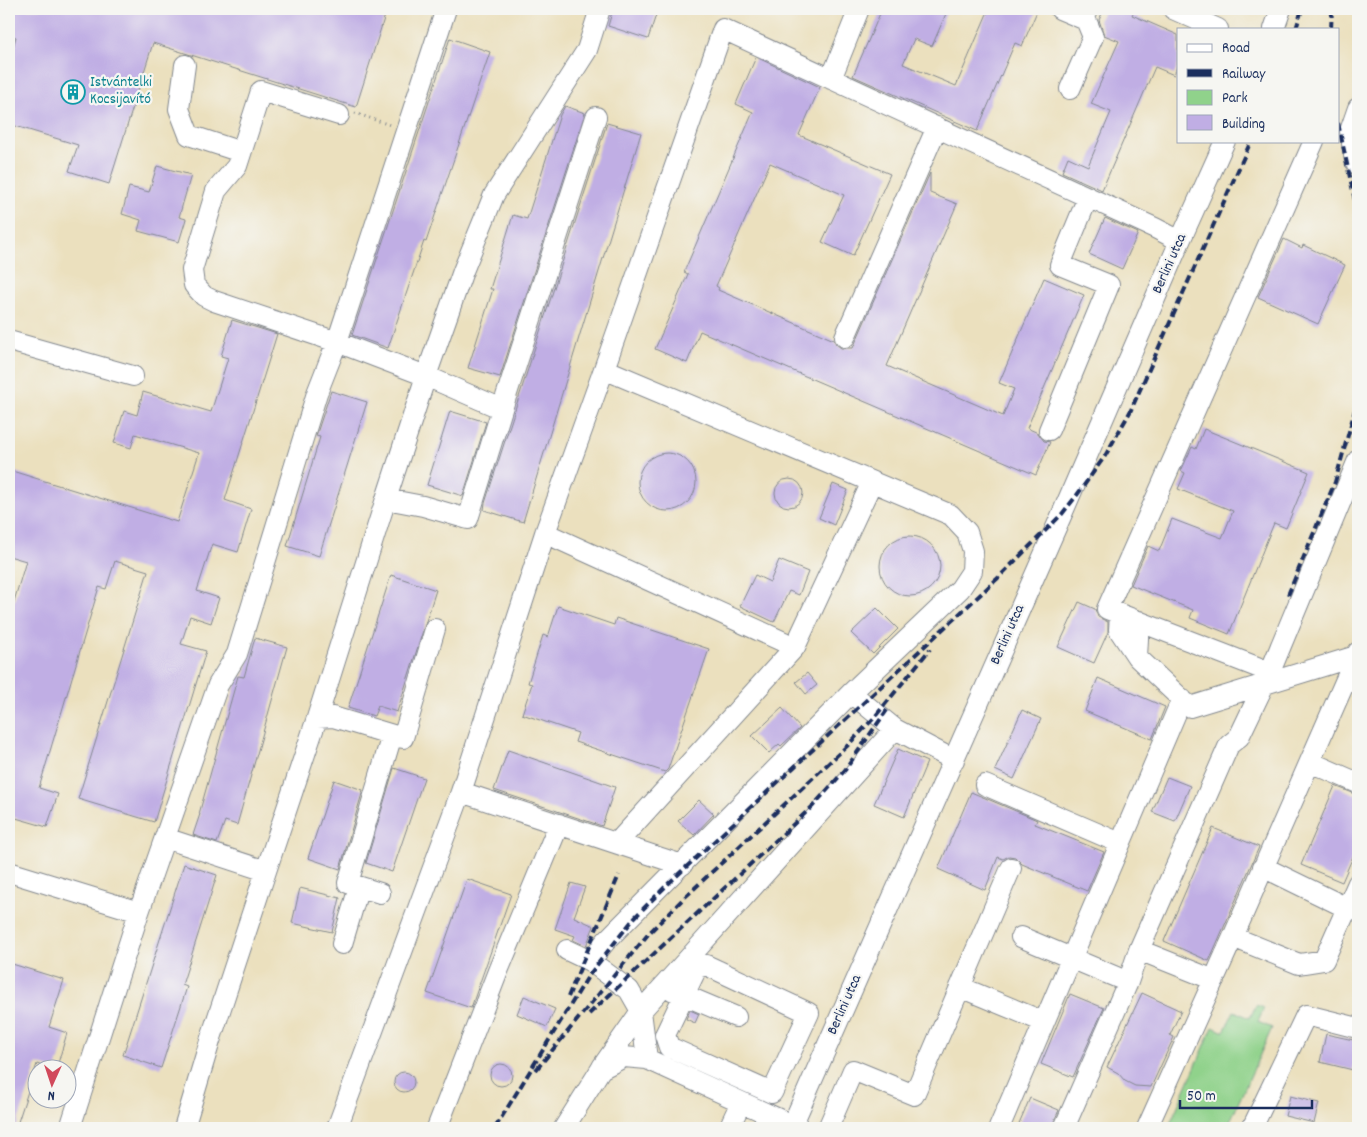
<svg xmlns="http://www.w3.org/2000/svg" width="1367" height="1137" viewBox="0 0 1367 1137" font-family="Dekko,sans-serif">
<style>
.green{fill:#90d28b;stroke:#568074}
.building{fill:#c0aee4}
.lines{fill:none;stroke-linecap:round;stroke-linejoin:round}
.minor-casing{stroke:#83888e;stroke-width:22}
.path{stroke:#83888e;stroke-width:3;stroke-dasharray:1 4;stroke-linecap:butt}
.minor{stroke:#fff;stroke-width:20}
.rail{stroke:#1b2f5e;stroke-width:4;stroke-dasharray:8 4;stroke-linecap:butt}
.labels{text-anchor:middle;dominant-baseline:central;stroke-width:4.5;stroke-linejoin:round;paint-order:stroke}
.culture-label{font-size:15px;fill:#0d838f;stroke:#f6f6f2;text-anchor:start}
.street-label{font-size:15px;fill:#1b2f5e;stroke:#f6f6f2}
</style>
<rect width="100%" height="100%" fill="#f6f6f2"/>
<filter id="ink" filterUnits="userSpaceOnUse"><feTurbulence type="fractalNoise" baseFrequency=".02" numOctaves="2"/><feDisplacementMap in="SourceGraphic" scale="10" xChannelSelector="R" yChannelSelector="G"/><feConvolveMatrix kernelMatrix="1 2 1 2 8 2 1 2 1" color-interpolation-filters="sRGB"/></filter>
<filter id="wash" filterUnits="userSpaceOnUse"><feTurbulence type="fractalNoise" baseFrequency=".0096" numOctaves="4" result="noise"/><feDisplacementMap in="SourceGraphic" scale="20" xChannelSelector="R" yChannelSelector="G"/><feGaussianBlur stdDeviation="1.12" result="paint"/><feColorMatrix in="noise" values="0 0 0 0 0 0 0 0 0 0 0 0 0 0 0 0 0 1.4 0 .05"/><feComposite in="paint" operator="in"/></filter>
<g filter="url(#wash)">
<rect width="100%" height="100%" fill="#ebe0be"/>
<path class="green" d="M1256 1005 1264 1008 1258 1022 1272 1028 1227 1128H1168L1213 1027 1224 1032 1234 1011 1250 1018Z"/>
<g id="blocks">
<path class="building" d="M9 9H387L356 107 153 43 109 184 69 171 78 145 9 124V61L16 37 9 35Z
M613 9H658L648 39 608 26Z
M882 9H948L932 46 914 39 903 64 956 86 989 9H1038L1022 46 1015 43 977 131 853 76Z
M1104 9H1135L1132 15 1178 35V64L1174 75 1155 67 1102 190 1062 172 1068 157 1088 166 1111 112 1091 104 1119 41 1104 35 1099 20Z
M450 38 490 52 426 242 424 241 388 348 352 335Z
M756 57 820 87 799 135 890 174 853 256 822 242 844 195 770 163 716 286 719 288 718 290 834 340 836 344 841 348H853L930 173V193L957 204 887 366 1003 416 1014 389 999 383 1044 278 1084 295 1027 428 1038 433 1044 441 1050 442 1036 475 700 331 687 363 655 349 688 274 684 272 753 112 736 104Z
M565 106 585 113 500 377 468 368 493 289H490L513 215 527 219 560 115Z
M607 123 641 133 523 522 484 510 485 503Z
M157 166 191 175 179 217 186 219 179 242 138 231 141 220 122 214 129 187 149 192Z
M1105 218 1138 233 1122 269 1089 254Z
M1284 239 1302 248 1303 245 1345 265 1318 324 1258 297Z
M232 320 277 334 225 500 251 509 238 552 212 544 197 591 219 598 211 623 190 616 181 644 206 651 154 822 78 799 148 571 115 561 106 589 99 587 39 788 58 794 47 827 9 816V618L26 561 9 556V470L177 522 199 453 135 434 131 448 114 443 124 411 137 415 143 392 211 412 228 358 221 356Z
M331 391 367 402 319 556 287 546 320 437 316 436Z
M450 411 486 422 463 496 427 485Z
M1204 429 1309 472 1286 528 1274 523 1229 634 1190 618 1193 610 1131 585 1148 546 1159 551 1172 519 1222 538 1233 511 1178 489 1185 473 1181 471 1192 447 1196 449Z
M638 482a29 29 0 1 1 58 0a29 29 0 1 1-58 0Z
M775 493a14 14 0 1 1 28 0a14 14 0 1 1-28 0Z
M833 484 848 490 834 525 819 518Z
M880 566a30 30 0 1 1 60 0a30 30 0 1 1-60 0Z
M779 560 808 572 799 595 789 591 774 622 740 606 755 575 770 582Z
M391 575 436 590 397 712 378 706 374 716 348 708Z
M1079 602 1095 609 1098 617 1108 622V632L1094 663 1058 647Z
M558 606 614 625 616 618 709 649 668 769 665 772 575 742 578 733 522 714 532 684 528 683 543 635 548 637Z
M877 608 898 629 873 654 851 633Z
M255 638 287 647 237 825 225 821 217 843 193 835 200 814H199L238 676 244 677Z
M807 673 817 685 806 694 796 682Z
M1098 678 1165 707 1152 739 1085 711Z
M782 708 800 728 781 746 779 744 769 753 752 736Z
M1022 710 1041 719 1014 779 995 770Z
M898 749 927 762 904 817 874 804Z
M508 750 615 787 602 826 494 790Z
M394 768 424 778 392 872 366 863Z
M1167 777 1190 786 1175 821 1152 812Z
M334 780 363 790 340 869 308 858Z
M1335 786 1358 795V845L1342 882 1301 865Z
M971 792 1037 820 1035 824 1104 852 1087 891 1022 864 1015 857 1009 856 1003 859 998 857 985 890 938 869Z
M699 800 714 814 694 835 678 821Z
M1213 828 1259 847 1209 961 1164 941Z
M184 864 217 875 182 985 187 987 161 1068 123 1055Z
M467 879 511 894 471 1008 427 993Z
M571 883 585 887 574 917 594 926 586 946 573 940 575 936 555 929Z
M300 888 340 898 332 932 292 923Z
M9 963 64 980 49 1027 67 1033 56 1070 37 1064 16 1128H9Z
M1142 993 1181 1011 1170 1035 1174 1037 1151 1087 1135 1086 1125 1081 1118 1073 1107 1067Z
M1070 994 1104 1008 1073 1077 1041 1064Z
M524 996 555 1009 547 1027 517 1014Z
M690 1010 699 1014 695 1023 686 1019Z
M1326 1034 1358 1041V1066L1354 1065 1353 1070 1320 1062Z
M490 1075a11 11 0 1 1 22 0a11 11 0 1 1-22 0Z
M394 1082a10 10 0 1 1 20 0a10 10 0 1 1-20 0Z
M1290 1096 1319 1103 1314 1123 1285 1116Z
M1030 1098 1059 1110 1051 1128H1017Z"/>
</g>
</g>
<g filter="url(#ink)">
<use href="#blocks" fill-opacity="0" stroke="#83888e" stroke-width="1"/>
<g class="lines">
<g class="minor-casing">
<path id="minor" d="M446 9 337 342 426 376 463 271 494 195 587 50 600 9
M1060 9 1086 20 1093 37 1070 89
M1173 9 1218 29
M1274 29 1281 9
M185 65 179 109 189 135 241 152
M831 79 859 9
M1358 108 1350 131 1355 161 1358 165
M845 337 937 127
M9 341 133 376
M604 369 951 515 967 532 973 551 972 571 960 589 851 693
M502 409 596 117
M1049 430 1109 285 1060 265 1088 197
M872 482 795 647 545 533 604 369 723 29 1155 228 1180 241
M545 533 461 792 682 865
M1120 614 1119 630 1137 657
M1139 621 1137 657 1190 707 1356 656 1358 657
M1270 672 1107 609 1314 141
M317 718 333 717 403 738 435 629
M1310 762 1358 783
M985 785 1120 843
M165 838 266 871 210 1041 184 1128
M617 843 795 647
M1263 867 1347 908 1358 883
M266 871 317 718 386 499 423 506 468 519 502 409 426 376 386 499
M9 872 139 912 218 685 237 654 317 393 337 342 214 301 204 296 194 285 192 270 216 191 237 166 261 91 339 115
M380 893 348 883 392 735
M1021 937 1128 982
M1233 937 1299 964 1324 960 1347 908 1358 911
M342 944 359 887
M567 950 590 961 629 990 641 1011 895 729 954 760
M1139 950 1214 980
M590 961 606 941 851 693 895 729
M706 965 809 1013 772 1093 669 1047 665 1035 697 968Z
M960 987 1044 1022
M672 990 736 1017
M641 1011 647 1059 792 1125
M602 1067 641 1011
M70 1128 139 912
M337 1128 461 792
M437 1128 498 971 559 824
M564 1128 601 1069 624 1057 647 1059
M729 1128 741 1102
M791 1128 1062 514 1180 241 1225 141
M828 1128 853 1070 914 1095 1011 868
M999 1128 1182 699
M1064 1128 1128 982 1139 950 1229 745 1239 737 1270 672 1358 460
M1147 1128 1233 937 1358 652
M1252 1128 1306 1015 1358 1028"/>
</g>
<path class="path" d="M355 113 390 125"/>
<use href="#minor" class="minor"/>
<path class="rail" d="M1296 29 1302 9
M1331 29 1332 9
M1338 123 1358 214
M1355 404 1358 385
M1288 595 1335 482 1358 399
M568 997 619 875
M589 1014 813 806 845 770 887 710
M536 1070 650 932 684 898 847 746 874 718 930 649
M495 1128 589 975 635 917 669 883 997 579 1062 514 1077 495 1105 456 1130 412 1251 141"/>
</g>
</g>
<defs>
<g id="building-ring" transform="scale(1.25)"><circle r="9.5" fill="#f6f6f2" stroke="#0f9aa8" stroke-width="1.5"/><path d="M-4-6H4V6H1V3H-1V6H-4ZM-2.5-4.3h1.7v1.8h-1.7ZM.8-4.3h1.7v1.8H.8ZM-2.5-1h1.7V.8h-1.7ZM.8-1h1.7V.8H.8Z" fill="#0f9aa8"/></g>
</defs>
<g fill-rule="evenodd">
<use href="#building-ring" x="73" y="92"/>
</g>
<g class="labels">
<g class="culture-label">
<text x="90" y="83">Istvántelki<tspan x="90" dy="17">Kocsijavító</tspan></text>
</g>
<g class="street-label">
<text transform="translate(1170 264) rotate(-66)">Berlini utca</text>
<text transform="translate(1008 635) rotate(-66)">Berlini utca</text>
<text transform="translate(845 1005) rotate(-66)">Berlini utca</text>
</g>
</g>
<rect width="1367" height="1137" fill="none" stroke="#f6f6f2" stroke-width="30"/>
<rect x="1177" y="28" width="162" height="115" fill="#f6f6f2" stroke="#9ea6b7"/>
<rect x="1187" y="44" width="25" height="8" fill="#ffffff" stroke="#9ea6b7"/>
<text x="1222" y="52" font-size="15" fill="#1b2f5e">Road</text>
<rect x="1187" y="69" width="25" height="8" fill="#1b2f5e" stroke="#9ea6b7"/>
<text x="1222" y="78" font-size="15" fill="#1b2f5e">Railway</text>
<rect x="1187" y="90" width="25" height="15" fill="#90d28b" stroke="#9ea6b7"/>
<text x="1222" y="102" font-size="15" fill="#1b2f5e">Park</text>
<rect x="1187" y="115" width="25" height="15" fill="#c0aee4" stroke="#9ea6b7"/>
<text x="1222" y="128" font-size="15" fill="#1b2f5e">Building</text>
<g transform="translate(52 1084) rotate(183)"><circle r="24" fill="#f6f6f2" stroke="#9ea6b7"/>
<path d="M0-4L9 19L0 12L-9 19Z" fill="#d1495b"/>
<text y="-8" font-size="14" font-weight="bold" text-anchor="middle" fill="#1b2f5e">N</text>
</g>
<path d="M1180 1100v8h132v-8" fill="none" stroke="#1b2f5e" stroke-width="2.5"/>
<text x="1187" y="1100" font-size="15" fill="#1b2f5e" stroke="#f6f6f2" stroke-width="4" paint-order="stroke">50 m</text>
</svg>
